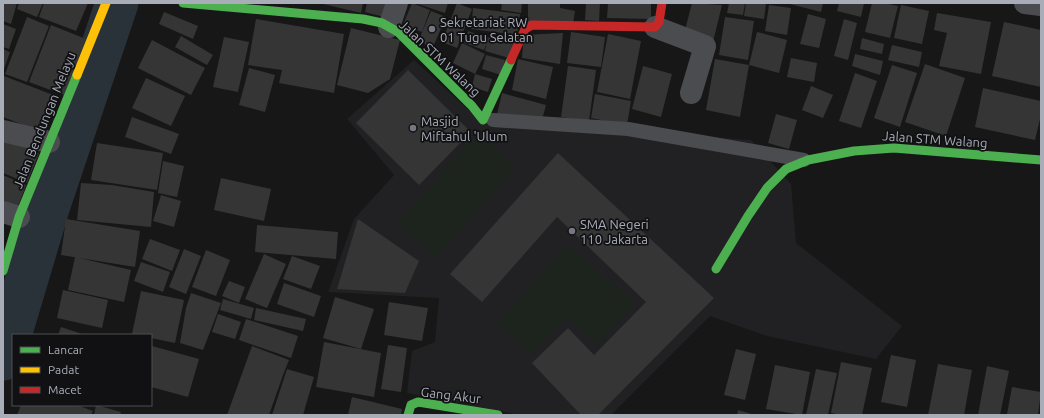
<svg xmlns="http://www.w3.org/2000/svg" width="1044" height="418" viewBox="0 0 1044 418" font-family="Ubuntu,sans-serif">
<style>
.built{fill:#212123}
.green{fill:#1d241e}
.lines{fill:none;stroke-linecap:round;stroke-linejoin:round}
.river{stroke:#2a3239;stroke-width:43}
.building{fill:#353536}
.lane{stroke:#4b4c50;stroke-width:14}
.street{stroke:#4b4c50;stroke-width:22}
.fast{stroke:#4caf50;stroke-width:9}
.slow{stroke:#ffc107;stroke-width:9}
.jam{stroke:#c62828;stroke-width:9}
.poi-dot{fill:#757880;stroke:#111113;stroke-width:1.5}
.labels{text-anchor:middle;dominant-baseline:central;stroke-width:3.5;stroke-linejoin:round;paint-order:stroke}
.poi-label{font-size:13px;fill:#a8adb8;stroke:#111113;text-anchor:start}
.street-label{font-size:13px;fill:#a8adb8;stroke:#111113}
</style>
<rect width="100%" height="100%" fill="#171717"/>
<path class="built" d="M414 60 483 123 751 140 791 184 796 243 902 326 876 359 767 336 710 316 611 415H520L407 393 412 351 435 342 439 298 328 292 354 219 394 175 347 119Z"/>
<path class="green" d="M477 134 515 168 436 257 397 223Z
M567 245 635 303 598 345 566 317 533 355 497 324Z"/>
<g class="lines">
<path class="river" d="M3 359 48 208 117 3"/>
</g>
<path class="building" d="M3 3H17L11 24 3 21Z
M19 3H43L37 17 17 9Z
M44 3H88L76 31 39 17Z
M319 3H363L361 13Z
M367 3H392L388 18 365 12Z
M412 3 430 10 422 32 403 25Z
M415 3H448L445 13Z
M457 3 472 9 457 48 442 42Z
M502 3H522L521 13 501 10Z
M528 3H560V8L575 11 573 24 528 22Z
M586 3H600L599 21 585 20Z
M608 3H651V19L607 18Z
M692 3 722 5 713 42 684 34Z
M729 3H745L743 15 727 13Z
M746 3 766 4 764 19 744 16Z
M786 3H823L821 12Z
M839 3H864L861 17 837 11Z
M872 3H884L898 6 890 38 865 32Z
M769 5 791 8 787 35 765 31Z
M901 5 929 11 922 44 894 38Z
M473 8 520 14 517 35 471 29Z
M431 11 446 17 433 47 418 42Z
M164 12 198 26 193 39 159 24Z
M937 13 991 22 981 74 939 66 947 33 934 30Z
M808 14 826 19 819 48 800 44Z
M27 17 49 26 27 82 5 74Z
M725 17 754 21 748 60 719 55Z
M256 19 344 34 334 93 279 83 282 70 248 65Z
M844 19 857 23 848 60 834 56Z
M1004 22 1041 30V87L992 76Z
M3 24 16 29 9 49 3 47Z
M51 25 86 39 64 95 29 82Z
M351 28 400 40 390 79 368 93 337 85Z
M468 31 489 38 490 35 514 42 509 58 485 51 487 43 484 50 464 43Z
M571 32 605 37 601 67 567 63Z
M757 32 787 40 779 73 749 65Z
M563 33 560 64 522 58 524 35Z
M608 34 641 41 630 99 597 92Z
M181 36 213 55 207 65 175 47Z
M224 37 249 42 238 92 213 87Z
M862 38 884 44 882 54 860 49Z
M152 40 205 68 191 95 138 68Z
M462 43 485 54 475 74 453 63Z
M892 45 922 52 919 67 888 60Z
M3 49 10 52 3 72Z
M855 54 883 61 880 75 852 66Z
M486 55 505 60 501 75 482 69Z
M791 58 817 63 814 82 787 77Z
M518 59 553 67 546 99 512 90Z
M715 59 749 65 740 117 706 110Z
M925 64 965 78 946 136 905 122Z
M892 65 917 73 900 127 874 118Z
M568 66 596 70 589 121 561 117Z
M643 66 672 74 661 117 632 109Z
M249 68 275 75 265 112 239 105Z
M408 70 471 132 419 185 356 123Z
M855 73 877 81 861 128 839 121Z
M475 74 492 79 488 92 472 87Z
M4 76 53 95 39 131 3 117Z
M146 78 185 96 171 126 132 108Z
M811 86 833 95 823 118 802 110Z
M983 88 1041 101V115L1035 140 975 127Z
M502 93 546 105 542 120 497 114Z
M595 94 631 101 627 125 591 118Z
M776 114 797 120 789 149 768 143Z
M132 117 179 134 171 154 125 137Z
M3 138 39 153 27 183 3 173Z
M97 143 163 153 157 190 91 180Z
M558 153 714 298 598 415H581L532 363 568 328 594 355 646 302 557 217 482 302 450 274Z
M163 161 184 166 177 197 158 193Z
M3 175 26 185 15 214 3 211Z
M221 178 271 189 264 221 214 210Z
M81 183 112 185 154 192 151 227 77 220Z
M161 195 181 201 174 227 153 221Z
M66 219 140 231 135 267 61 255Z
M358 219 419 261 405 293 337 289Z
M257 225 338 232 336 259 255 252Z
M150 239 180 250 172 271 142 259Z
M184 249 201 256 186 294 169 287Z
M206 250 230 260 216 296 192 287Z
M264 254 286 264 267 308 245 299Z
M292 256 320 266 311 289 283 279Z
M75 257 131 270 124 302 68 290Z
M141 262 170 272 163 292 134 281Z
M229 281 245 287 239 303 222 296Z
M284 283 321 296 314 317 277 304Z
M63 290 108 300 102 328 57 318Z
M141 291 184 300 175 343 151 338V335L132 334Z
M191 293 221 303 203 350 180 343 186 308Z
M335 297 374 309 361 349 323 338Z
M223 299 254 308 251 319 220 310Z
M389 302 428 308 422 341 384 335Z
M256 308 306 319 303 331 254 320Z
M218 314 241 322 235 339 212 332Z
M246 319 298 336 291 358 239 340Z
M61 327 85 335H58Z
M324 342 381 353 374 397 316 387Z
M388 345 407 348 401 392 381 389Z
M152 346 199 359 188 397 151 387Z
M252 346 289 360 283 375 269 415H227Z
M736 349 756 354 745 400 724 395Z
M891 355 916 360 907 407 881 402Z
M841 362 872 368 862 415H842L831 413Z
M938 364 972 370 964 415H928Z
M775 365 810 372 802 415 766 409Z
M987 366 1009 371 1000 415H978Z
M287 369 314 377 303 415H272Z
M816 369 837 373 828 415H806Z
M1012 387 1041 392 1038 415 1007 414Z
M352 397 402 409 401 415H348Z
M21 405H77L93 411 91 415H17Z
M96 405 121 412 120 415H94Z
M738 410 755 415H737Z"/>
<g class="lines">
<path class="lane" d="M493 120 628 129 804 160"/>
<path class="street" d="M1025 3 1041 5
M389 27 397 3
M655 27 705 46 691 93
M3 131 49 142
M3 212 19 217"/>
<path class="fast" d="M183 3 363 19 382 23 398 32 472 106 483 120 511 60
M716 269 748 216 767 188 786 169 808 160 854 151 894 148 1041 160
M3 271 19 217 77 75
M408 415 411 405 418 402 498 415"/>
<path class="slow" d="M77 75 106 3"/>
<path class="jam" d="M511 60 525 29 532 25 655 27 659 22 662 3"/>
</g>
<g class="poi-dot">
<circle cx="432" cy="29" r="4"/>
<circle cx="413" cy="128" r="4"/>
<circle cx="572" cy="231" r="4"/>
</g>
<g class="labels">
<g class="poi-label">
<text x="440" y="22">Sekretariat RW<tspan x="440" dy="15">01 Tugu Selatan</tspan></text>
<text x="421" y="121">Masjid<tspan x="421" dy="15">Miftahul 'Ulum</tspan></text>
<text x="580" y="224">SMA Negeri<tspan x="580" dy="15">110 Jakarta</tspan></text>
</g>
<g class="street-label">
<text transform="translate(440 58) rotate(43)">Jalan STM Walang</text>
<text transform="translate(44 120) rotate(-68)">Jalan Bendungan Melayu</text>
<text transform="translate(935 139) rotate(4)">Jalan STM Walang</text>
<text transform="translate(451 395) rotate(7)">Gang Akur</text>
</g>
</g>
<rect width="1044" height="418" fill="none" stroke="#a8adb8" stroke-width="8"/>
<rect x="12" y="334" width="140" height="72" fill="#111113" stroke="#4d4f55"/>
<rect x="20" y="347" width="20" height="6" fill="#4caf50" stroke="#4d4f55"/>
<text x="48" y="354" font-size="12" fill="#a8adb8">Lancar</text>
<rect x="20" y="367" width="20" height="6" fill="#ffc107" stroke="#4d4f55"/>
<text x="48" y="374" font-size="12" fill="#a8adb8">Padat</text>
<rect x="20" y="387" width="20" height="6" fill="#c62828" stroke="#4d4f55"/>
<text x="48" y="394" font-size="12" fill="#a8adb8">Macet</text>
</svg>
